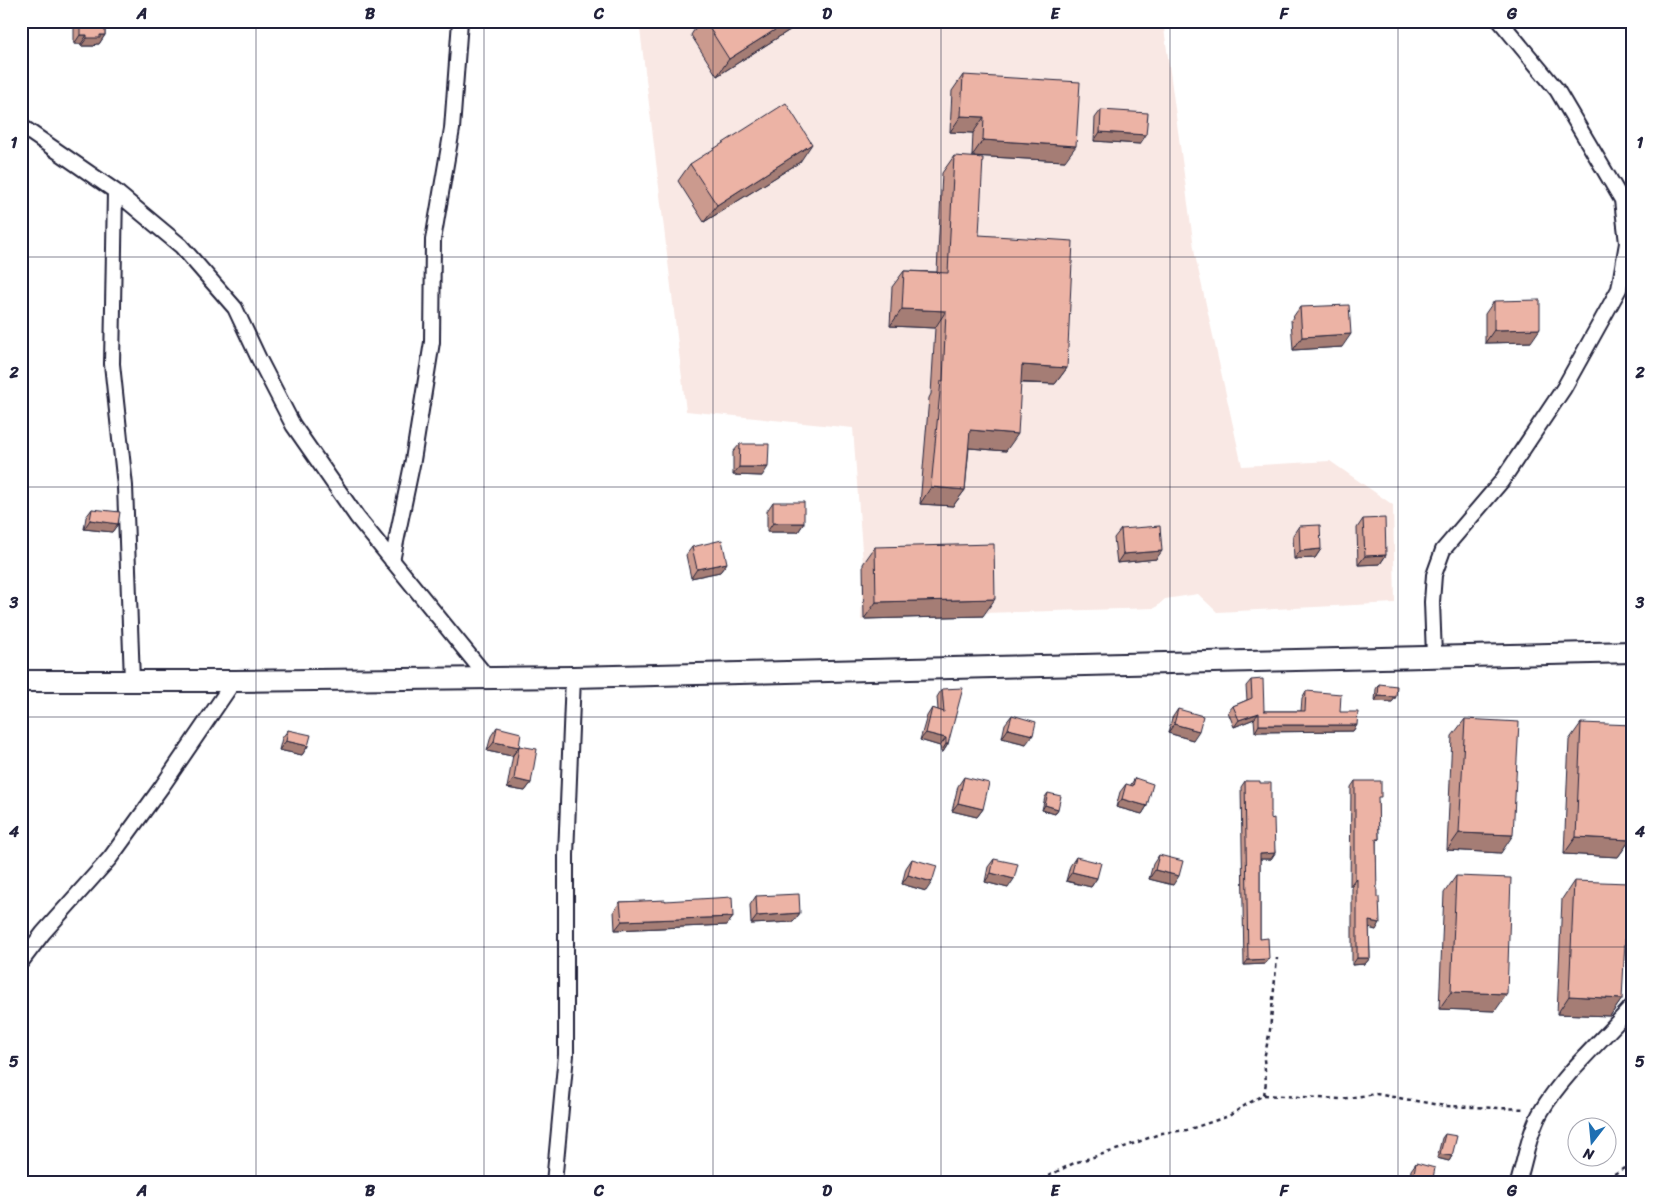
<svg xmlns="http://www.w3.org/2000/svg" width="1654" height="1204" viewBox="0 0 1654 1204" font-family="Sriracha,sans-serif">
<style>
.built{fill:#f9e8e4}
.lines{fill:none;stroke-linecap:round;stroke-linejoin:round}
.street-casing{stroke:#22223b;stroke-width:18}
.secondary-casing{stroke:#22223b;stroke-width:24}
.path{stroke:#22223b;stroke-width:2.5;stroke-dasharray:4 4;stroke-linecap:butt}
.street{stroke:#fff;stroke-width:14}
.secondary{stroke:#fff;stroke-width:20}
.wall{fill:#cb9a8e;stroke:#22223b}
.shaded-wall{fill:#a57d74;stroke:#22223b}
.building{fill:#ecb3a5;stroke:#22223b}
.grid{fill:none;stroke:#22223b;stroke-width:1;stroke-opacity:0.55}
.neatline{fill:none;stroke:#22223b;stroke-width:2}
.grid-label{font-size:16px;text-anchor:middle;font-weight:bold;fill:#22223b}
</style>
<rect width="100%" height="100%" fill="#fff"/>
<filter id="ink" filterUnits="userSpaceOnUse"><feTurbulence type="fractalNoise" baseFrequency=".02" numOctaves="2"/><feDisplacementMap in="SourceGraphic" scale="10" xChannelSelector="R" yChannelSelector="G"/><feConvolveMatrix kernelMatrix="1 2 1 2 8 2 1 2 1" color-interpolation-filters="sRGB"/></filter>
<g filter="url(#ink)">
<path class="built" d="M639 21H1163L1195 255 1242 466 1330 461 1393 505 1395 603 1217 612 1198 594 1165 599 1155 608 983 613 861 620 863 564 853 428 686 411Z"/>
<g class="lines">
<g class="street-casing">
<path id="street" d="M21 126 115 191 181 246 235 308 259 359 293 425 357 517 487 677
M115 191 112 364 125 486 132 680
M392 561 413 460 432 342 433 240 452 129 460 21
M1434 656 1432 602 1434 575 1443 550 1501 482 1564 388 1619 289 1627 243 1622 200 1557 90 1500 21
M21 962 43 933 110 858 163 785 234 681
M554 1183 566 1055V855L573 677
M1518 1183C1525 1160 1530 1129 1542 1110 1565 1072 1604 1039 1633 1005"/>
</g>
<g class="secondary-casing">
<path id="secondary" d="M21 681H234L573 677 1633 652"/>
</g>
<path class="path" d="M1264 1095 1266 1082 1264 1059 1270 1030 1277 958
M1034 1183 1074 1163 1119 1149 1162 1133 1187 1130 1229 1116 1247 1104 1264 1095 1340 1099 1376 1094 1445 1106 1526 1109
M1592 1183 1609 1177 1633 1163"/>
<use href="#street" class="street"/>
<use href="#secondary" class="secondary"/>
</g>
<path class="wall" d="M77 21H105V35L99 44H96L94 46H81V44H74V26Z
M700 21H804L717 76 691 35Z
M963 75 1065 161 972 156 973 133 950 132 952 91Z
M1101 110 1140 144 1094 141 1095 118Z
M954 156 979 235 1067 368 1055 384 1021 383 1006 451 969 448 965 490 953 506 920 504 929 398 931 394 935 328 890 326 892 287 904 271 937 272 942 173Z
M800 162 704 222 678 181 690 164Z
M1494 301 1531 342 1485 343V314Z
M1300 307 1342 347 1293 350 1291 320Z
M740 444 762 476 733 475V452Z
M773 502 804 523 798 532H767V511Z
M92 509 118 524 112 532 84 529 86 517Z
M1363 519 1386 555 1380 564 1358 565 1357 528Z
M1299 526 1321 549 1315 558 1294 559 1293 535Z
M1121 529 1156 559 1117 563 1114 538Z
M692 547 727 563 720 572 691 578 686 555Z
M875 547 983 616 864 619 863 564Z
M1251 680 1264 711H1301L1302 698 1306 691 1340 712 1357 725 1353 731 1255 732 1254 719 1234 727 1228 712 1233 706 1247 700 1246 686Z
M1379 684 1396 697 1392 702 1375 701 1376 689Z
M942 689 948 744 943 752H941L940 746 920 740 927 716 932 708 938 710 937 697Z
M1178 709 1193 740 1168 733 1172 718Z
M1012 715 1026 744 1002 738 1005 724Z
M1465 719 1501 853 1447 850 1452 736Z
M1581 723 1630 840 1618 857 1564 854 1569 740Z
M497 727 519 747 512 756 487 751 491 736Z
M288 730 308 746 302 755 279 750 282 738Z
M519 746 531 783 525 791 507 788 513 755Z
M964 777 983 809 977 817 952 811 958 786Z
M1135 778 1147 806 1142 814 1116 807 1120 792 1126 784 1130 786Z
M1245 781 1260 783 1271 819 1275 853 1271 859H1260V939L1269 959 1265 964 1244 965 1241 787Z
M1355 781 1378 801 1379 839 1376 842V930L1369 928 1370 958 1365 964 1352 965V886H1350L1351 787Z
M1048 793 1058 809 1055 814 1042 810 1045 797Z
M1159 855 1173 885 1149 879 1153 864Z
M1076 857 1097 878 1091 887 1066 881 1070 866Z
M912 859 926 891 902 884 906 868Z
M994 859 1008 888 985 882 988 867Z
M1456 876 1495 1011 1439 1009 1444 893Z
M1574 881 1622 999 1610 1016 1557 1014 1562 899Z
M756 896 800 913 793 922 751 924 750 905Z
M665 901 733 917 727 925 615 930 614 911 620 902Z
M1445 1134 1452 1156 1449 1161 1437 1158 1442 1138Z
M1416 1163 1432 1183H1409L1411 1170Z"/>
<path class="shaded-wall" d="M789 21H804L717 76 729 59Z
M80 35H87L81 44H74Z
M100 35H105L99 44H96L94 46H81L87 38Z
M961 116 984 117 973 133 950 132Z
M1100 132 1146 135 1140 144 1094 141Z
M983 140 1076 146 1065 161 972 156Z
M812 144 800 162 704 222 717 205Z
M902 309 946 311 935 328 890 326Z
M1540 329 1531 342 1485 343 1494 330Z
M1351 334 1342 347 1293 350 1302 337Z
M1022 365 1067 368 1055 384 1011 382Z
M970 430 1018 434 1006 451 958 447Z
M739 467H768L762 476 733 475Z
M931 487 965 490 953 506 920 504Z
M90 520 118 524 112 532 84 529Z
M773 523H804L798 532H767Z
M1321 549 1315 558 1294 559 1300 551Z
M1162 551 1156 559 1117 563 1123 554Z
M1386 555 1380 564 1358 565 1365 556Z
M727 563 720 572 691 578 697 569Z
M995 599 983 616 864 619 876 602Z
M1378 696 1396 697 1392 702 1375 701Z
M1259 713 1254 719 1234 727 1239 720Z
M1174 724 1199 731 1193 740 1168 733Z
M1259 725H1357L1353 731 1255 732Z
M1008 729 1033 735 1026 744 1002 738Z
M926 733 946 738 940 746 920 740Z
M286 741 308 746 302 755 279 750Z
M494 742 519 747 512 756 487 751Z
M946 744H948L943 752H941Z
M514 779 531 783 525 791 507 788Z
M1122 799 1147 806 1142 814 1116 807Z
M958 803 983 809 977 817 952 811Z
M1045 805 1058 809 1055 814 1042 810Z
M1459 833 1513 835 1501 853 1447 850Z
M1576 837 1630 840 1618 857 1564 854Z
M1275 853 1271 859H1256L1260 854Z
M1155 870 1179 876 1173 885 1149 879Z
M1072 872 1097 878 1091 887 1066 881Z
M991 873 1014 879 1008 888 985 882Z
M908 875 932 882 926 891 902 884Z
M1355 879H1357L1352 886H1350Z
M800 913 793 922 751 924 757 916Z
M733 917 727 925 615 930 622 921Z
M1369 921 1380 923 1376 930 1365 927Z
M1357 958H1370L1365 964 1352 965Z
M1269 959 1265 964 1244 965 1248 960Z
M1451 992 1507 994 1495 1011 1439 1009Z
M1569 996 1622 999 1610 1016 1557 1014Z
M1440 1154 1452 1156 1449 1161 1437 1158Z"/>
<path class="building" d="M80 21H105V35H100V38H87V35H80Z
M705 21H789L729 59Z
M963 75 1080 82 1076 146 983 140 984 117 961 116Z
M786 103 812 144 717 205 690 164Z
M1101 110 1148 113 1146 135 1100 132Z
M954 156 983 158 979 235 1073 241 1067 368 1022 365 1018 434 970 430 965 490 931 487 941 381H943L946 311 902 309 904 271 948 273Z
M1540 300V329L1494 330V301Z
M1349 305 1351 334 1302 337 1300 307Z
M740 444H769L768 467H739Z
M773 502H804V523H773Z
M92 509 120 512 118 524 90 520Z
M1385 518 1386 555 1365 556 1363 519Z
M1320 525 1321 549 1300 551 1299 526Z
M1160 526 1162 551 1123 554 1121 529Z
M722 540 727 563 697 569 692 547Z
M994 544 995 599 876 602 875 547Z
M1263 679 1264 711H1305L1306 691 1341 694 1340 712H1358L1357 725H1259V713L1239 720 1233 706 1252 698 1251 680Z
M1379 684 1397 686 1396 697 1378 696Z
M963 688 948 744H946V738L926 733 932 708 944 712 942 689Z
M1178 709 1203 716 1199 731 1174 724Z
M1012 715 1036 722 1033 735 1008 729Z
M1465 719 1519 722 1513 835 1459 833Z
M1581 723 1633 725V765L1630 840 1576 837Z
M497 727 521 733 519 747 494 742Z
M288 730 311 735 308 746 286 741Z
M519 746 537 749 531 783 514 779Z
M964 777 989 783 983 809 958 803Z
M1135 778 1153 784 1147 806 1122 799 1126 784 1133 786Z
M1245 781H1260V783H1271V819L1274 818 1275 853 1260 854V939L1268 938 1269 959 1248 960Z
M1355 781H1381V797H1378L1379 839H1376L1377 897H1379L1380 923 1369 921 1370 958H1357V879H1355Z
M1048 793 1061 796 1058 809 1045 805Z
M1159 855 1183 861 1179 876 1155 870Z
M1076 857 1101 863 1097 878 1072 872Z
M912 859 937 866 932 882 908 875Z
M994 859 1018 864 1014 879 991 873Z
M1456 876 1511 878 1507 994 1451 992Z
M1574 881 1628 883 1622 999 1569 996Z
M799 894 800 913 757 916 756 896Z
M732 897 733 917 622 921 620 902 665 900V901Z
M1445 1134 1457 1136 1452 1156 1440 1154Z
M1416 1163 1435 1168 1432 1183H1412Z"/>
</g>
<path class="grid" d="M256 21V1183M484 21V1183M713 21V1183M941 21V1183M1170 21V1183M1398 21V1183M21 257H1633M21 487H1633M21 717H1633M21 947H1633"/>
<rect width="1654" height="1204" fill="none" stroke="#fff" stroke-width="55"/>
<g transform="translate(1592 1142) rotate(196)"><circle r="24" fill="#ffffff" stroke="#a7a7b1"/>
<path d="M0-4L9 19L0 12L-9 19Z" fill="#1f6fb2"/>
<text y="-8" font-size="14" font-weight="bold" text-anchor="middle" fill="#22223b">N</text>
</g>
<rect x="28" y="28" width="1598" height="1148" class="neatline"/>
<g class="grid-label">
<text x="142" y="19">A</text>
<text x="370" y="19">B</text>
<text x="599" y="19">C</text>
<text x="827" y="19">D</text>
<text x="1055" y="19">E</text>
<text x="1284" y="19">F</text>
<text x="1512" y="19">G</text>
<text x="14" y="148">1</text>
<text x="1640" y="148">1</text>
<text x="14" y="378">2</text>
<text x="1640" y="378">2</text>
<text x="14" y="608">3</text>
<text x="1640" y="608">3</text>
<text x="14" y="837">4</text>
<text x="1640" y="837">4</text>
<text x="14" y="1067">5</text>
<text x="1640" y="1067">5</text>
<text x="142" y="1196">A</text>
<text x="370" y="1196">B</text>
<text x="599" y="1196">C</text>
<text x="827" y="1196">D</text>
<text x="1055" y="1196">E</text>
<text x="1284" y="1196">F</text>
<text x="1512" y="1196">G</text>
</g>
</svg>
